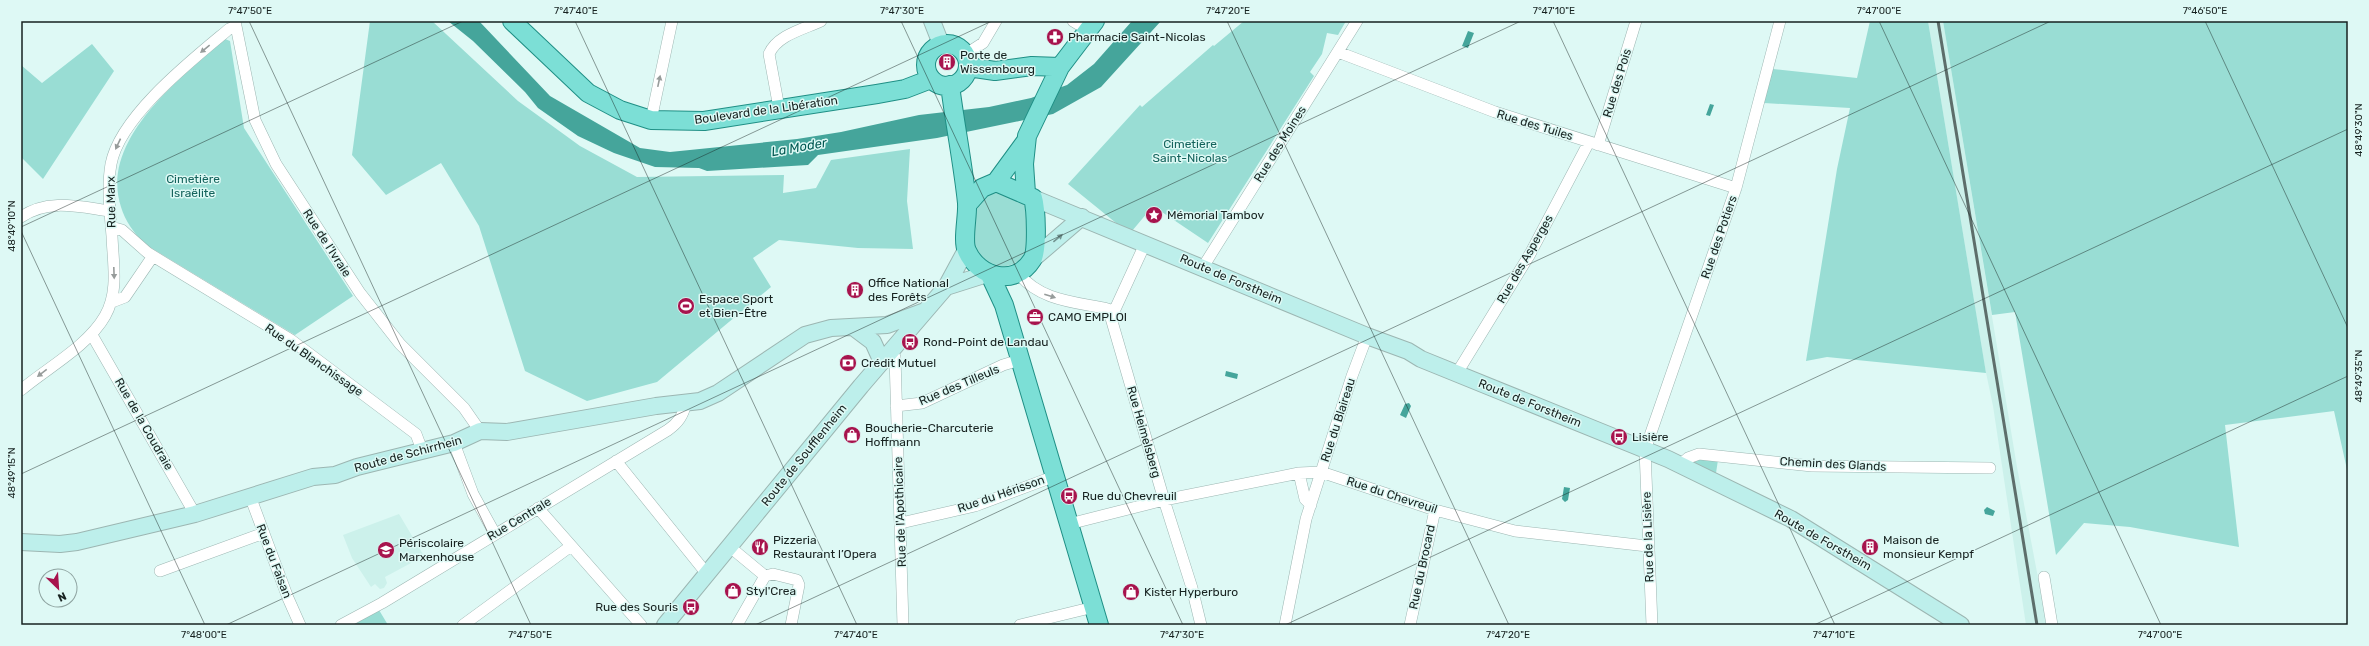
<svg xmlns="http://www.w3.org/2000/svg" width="2369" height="646" viewBox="0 0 2369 646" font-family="Rubik,sans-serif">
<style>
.built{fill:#ccf1eb}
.green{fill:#99ddd4}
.water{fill:#45a59b}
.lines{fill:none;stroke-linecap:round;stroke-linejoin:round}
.street-casing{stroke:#9cb6b2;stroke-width:12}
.secondary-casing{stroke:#9cb6b2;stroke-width:18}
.primary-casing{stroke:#1f8f85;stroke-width:20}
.street{stroke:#fff;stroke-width:11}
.secondary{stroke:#bdefeb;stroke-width:16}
.primary{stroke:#7cdfd6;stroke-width:18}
.rail{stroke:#5d6e6b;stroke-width:3}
.oneway{fill:#979c9b}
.oneway2{fill:#729390}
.ticks{fill:none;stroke:#172220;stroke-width:1;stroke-opacity:0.45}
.labels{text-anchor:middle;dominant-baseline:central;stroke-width:3;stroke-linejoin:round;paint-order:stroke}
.poi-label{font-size:12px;fill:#172220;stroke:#def9f5;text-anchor:start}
.street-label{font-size:12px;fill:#172220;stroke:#def9f5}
.park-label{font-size:12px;fill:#14635c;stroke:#def9f5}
.water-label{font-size:13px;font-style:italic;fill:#005851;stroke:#def9f5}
.neatline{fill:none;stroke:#172220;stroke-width:1.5}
.ticks-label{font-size:10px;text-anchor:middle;fill:#172220}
</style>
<rect width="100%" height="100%" fill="#def9f5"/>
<path class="built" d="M1928 21H1943L2017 467 2047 625H2026L1993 406 1985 368Z
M399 514 424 556 385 577 387 583 384 588 380 589 375 584 371 587 352 558 343 535Z"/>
<path class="green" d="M370 21H432L518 101 580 146 637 177 784 175 783 193 816 188 831 160 910 149 907 201 913 249 858 248 779 240 753 258 771 287 657 382 587 401 525 371 479 226 441 163 386 195 352 155Z
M1244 21H1346L1338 35 1327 33 1322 54 1310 72 1314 76 1208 243 1153 206 1132 231 1121 227 1068 184 1140 105 1142 107 1213 45 1214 46Z
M1870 21H1928L1986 373 1827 357 1806 361 1837 169 1850 108 1764 103 1773 69 1857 78Z
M1943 21H2348V474L2334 411 2225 425 2239 547 2130 527 2084 523 2056 555 2015 312 1992 315Z
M225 39 230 41 244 128 353 296 295 335 143 243C134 232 125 221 121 207 99 139 181 78 225 39Z
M92 44 114 71 43 179 21 157V65L42 83Z
M1000 192 1019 198 1028 210 1026 254C1012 271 983 273 974 248 972 241 973 234 974 227 976 208 978 195 1000 192Z
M1697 459 1718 460 1716 473 1693 463Z
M379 610 388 625H353Z"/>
<path class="water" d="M448 21H479L550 96 640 148 670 152 797 139 841 132 919 115 989 107 1031 98 1067 85 1094 64 1132 21H1161L1101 87 1053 114 937 138 818 155 808 165 707 171 699 168 655 167 614 153 578 136 538 108 525 92 473 41Z
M1468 31 1474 33 1468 48 1462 46Z
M1710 104 1714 105 1710 116 1706 115Z
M1226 371 1238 374 1237 379 1225 376Z
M1409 403 1411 406 1406 418 1400 415 1405 404Z
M1564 487 1570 488 1568 500 1565 502 1562 499Z
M1987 507 1995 511 1993 516 1985 514 1984 510Z"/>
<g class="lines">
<g class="street-casing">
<path id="street" d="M235 21 255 120 276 164 360 293 400 344 464 408 480 431
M1073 21 1088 30
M1338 52 1495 112 1736 188
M966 54 983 43 996 21
M779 108 769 54C777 35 804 29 821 21
M651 120 672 21
M1598 145 1636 21
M21 217C48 198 80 207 110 211
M111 227 122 230 148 253 291 340 416 434 422 450
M1145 244 1111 318 1164 500 1192 588 1201 625
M1203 267 1357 21
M1019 274C1040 301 1076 302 1108 309L1113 314
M112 302 125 297 153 256
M92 335 195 514
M891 351 895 357 903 625
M1457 373 1530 254 1589 142
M21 390C47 368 88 346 105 316 119 292 113 263 112 236 110 212 107 187 111 164 120 116 193 59 229 29L236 26
M896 406 922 403 1003 365 1020 360
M454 443 473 494 495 534
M616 461 707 574
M1680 465 1688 458 1699 454 1812 466 1990 468
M1299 473 1305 499 1311 505
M250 496 288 598 300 625
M538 508 641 625
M901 523 975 506 1055 476
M1069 524 1164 500 1299 473 1321 472 1435 510 1515 531 1647 546
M730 547 765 576 737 625
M160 571 264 533
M765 576 773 574 797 580 799 585 791 625
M2044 577 2052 625
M341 625 382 603 668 430C678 423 683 416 686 403
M463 625 571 546
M1020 625 1094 607
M1285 625 1306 519 1352 376 1367 336
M1410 625 1435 510
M1652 625 1645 450 1736 188 1780 21"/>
</g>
<g class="secondary-casing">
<path id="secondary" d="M932 21 941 44
M1033 198 1367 336 1408 351 1421 359 1668 459 1791 519 1961 625
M1033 259 1082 217
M946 287 987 274
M853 327 873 342 882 362
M21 542 60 544 77 542 195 514 313 477 335 475 357 467 454 443 480 431 507 432 656 406 700 401 718 393 805 335 831 328 887 325 925 311
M665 625 861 386 946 287 966 250"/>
</g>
<g class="primary-casing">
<path id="primary" d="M512 21 588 93 620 110 651 120 704 121 877 94 905 89 931 79
M926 65a21 21 0 1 1 42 0a21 21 0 1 1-42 0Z
M968 67 995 71 1032 66 1060 67
M950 85C955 125 963 164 967 203 968 216 962 241 967 251 979 278 1015 287 1032 260 1038 251 1036 208 1033 198L996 182 982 188 967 205
M996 182 1026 141
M1026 193 1024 164 1027 136 1060 67 1095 21
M990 275 1004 305 1099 625"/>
</g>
<use href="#street" class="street"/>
<use href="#secondary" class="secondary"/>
<use href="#primary" class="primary"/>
<path class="rail" d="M1938 21 2037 625"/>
</g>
<defs><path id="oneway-solid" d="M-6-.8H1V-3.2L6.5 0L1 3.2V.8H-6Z"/></defs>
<g class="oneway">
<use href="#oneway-solid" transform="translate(205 49) rotate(141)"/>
<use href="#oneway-solid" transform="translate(659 81) rotate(-78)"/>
<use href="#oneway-solid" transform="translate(118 144) rotate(115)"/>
<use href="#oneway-solid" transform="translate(114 273) rotate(88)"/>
<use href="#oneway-solid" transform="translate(1050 296) rotate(18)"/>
<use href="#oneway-solid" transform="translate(42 373) rotate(142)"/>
</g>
<use class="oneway2" href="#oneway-solid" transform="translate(1058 238) rotate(-40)"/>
<path class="ticks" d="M249 21 531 625M575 21 857 625M901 21 1183 625M1227 21 1509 625M1553 21 1835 625M1879 21 2161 625M2205 21 2348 328M21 227 463 21M21 231 205 625M21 474 992 21M226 625 1521 21M755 625 2051 21M1285 625 2348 129M1814 625 2348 376M2343 625 2348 623"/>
<defs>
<g id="pharmacy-disc" transform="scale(0.9)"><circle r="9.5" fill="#a7134d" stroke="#def9f5"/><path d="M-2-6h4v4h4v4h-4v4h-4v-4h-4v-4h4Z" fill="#fff"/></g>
<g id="building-disc" transform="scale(0.9)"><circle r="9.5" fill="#a7134d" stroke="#def9f5"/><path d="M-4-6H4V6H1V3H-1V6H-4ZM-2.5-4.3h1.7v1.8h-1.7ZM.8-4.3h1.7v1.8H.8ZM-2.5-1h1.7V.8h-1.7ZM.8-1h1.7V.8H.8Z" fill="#fff"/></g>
<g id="sight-disc" transform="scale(0.9)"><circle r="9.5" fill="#a7134d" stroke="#def9f5"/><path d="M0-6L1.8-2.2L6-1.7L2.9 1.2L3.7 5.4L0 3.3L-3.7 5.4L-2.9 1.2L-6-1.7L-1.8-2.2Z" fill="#fff"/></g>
<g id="stadium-disc" transform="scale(0.9)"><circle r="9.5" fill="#a7134d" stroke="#def9f5"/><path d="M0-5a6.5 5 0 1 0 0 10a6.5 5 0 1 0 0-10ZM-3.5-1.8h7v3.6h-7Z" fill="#fff"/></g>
<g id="office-disc" transform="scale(0.9)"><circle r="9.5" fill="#a7134d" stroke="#def9f5"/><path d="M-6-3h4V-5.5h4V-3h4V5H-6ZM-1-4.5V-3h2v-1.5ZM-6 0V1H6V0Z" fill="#fff"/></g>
<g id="bus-disc" transform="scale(0.9)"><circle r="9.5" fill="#a7134d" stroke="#def9f5"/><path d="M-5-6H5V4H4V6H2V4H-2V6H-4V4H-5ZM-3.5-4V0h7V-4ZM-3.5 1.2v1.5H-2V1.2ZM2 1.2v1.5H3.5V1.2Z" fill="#fff"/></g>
<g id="bank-disc" transform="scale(0.9)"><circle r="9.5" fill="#a7134d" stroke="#def9f5"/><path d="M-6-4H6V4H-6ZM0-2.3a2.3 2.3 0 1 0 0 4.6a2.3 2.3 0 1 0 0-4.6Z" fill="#fff"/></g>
<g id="shop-disc" transform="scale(0.9)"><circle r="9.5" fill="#a7134d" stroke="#def9f5"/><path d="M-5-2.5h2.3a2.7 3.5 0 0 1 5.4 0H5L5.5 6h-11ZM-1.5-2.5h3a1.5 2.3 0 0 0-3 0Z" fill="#fff"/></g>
<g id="restaurant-disc" transform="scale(0.9)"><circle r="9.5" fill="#a7134d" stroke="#def9f5"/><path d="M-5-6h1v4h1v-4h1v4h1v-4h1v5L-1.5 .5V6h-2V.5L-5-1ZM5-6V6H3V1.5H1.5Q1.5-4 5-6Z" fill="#fff"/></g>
<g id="school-disc" transform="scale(0.9)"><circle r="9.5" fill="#a7134d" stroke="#def9f5"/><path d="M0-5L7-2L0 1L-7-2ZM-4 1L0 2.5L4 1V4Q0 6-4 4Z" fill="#fff"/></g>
</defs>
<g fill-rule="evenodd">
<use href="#pharmacy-disc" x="1055" y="37"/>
<use href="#building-disc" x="947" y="62"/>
<use href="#sight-disc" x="1154" y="215"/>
<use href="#building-disc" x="855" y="290"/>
<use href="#stadium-disc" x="686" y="306"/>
<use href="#office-disc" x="1035" y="317"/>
<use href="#bus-disc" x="910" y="342"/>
<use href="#bank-disc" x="848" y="363"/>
<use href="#shop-disc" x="852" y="435"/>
<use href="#bus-disc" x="1619" y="437"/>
<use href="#bus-disc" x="1069" y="496"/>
<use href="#restaurant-disc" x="760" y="547"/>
<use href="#building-disc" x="1870" y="547"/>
<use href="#school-disc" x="386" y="550"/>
<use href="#shop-disc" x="733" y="591"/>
<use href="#shop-disc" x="1131" y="592"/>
<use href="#bus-disc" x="691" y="607"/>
</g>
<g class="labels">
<g class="poi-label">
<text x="1068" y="37">Pharmacie Saint-Nicolas</text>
<text x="960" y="55">Porte de<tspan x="960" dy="14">Wissembourg</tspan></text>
<text x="1167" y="215">Mémorial Tambov</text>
<text x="868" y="283">Office National<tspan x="868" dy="14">des Forêts</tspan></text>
<text x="699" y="299">Espace Sport<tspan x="699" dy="14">et Bien-Être</tspan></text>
<text x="1048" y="317">CAMO EMPLOI</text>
<text x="923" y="342">Rond-Point de Landau</text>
<text x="861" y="363">Crédit Mutuel</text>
<text x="865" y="428">Boucherie-Charcuterie<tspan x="865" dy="14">Hoffmann</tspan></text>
<text x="1632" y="437">Lisière</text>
<text x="1082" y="496">Rue du Chevreuil</text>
<text x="773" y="540">Pizzeria<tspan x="773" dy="14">Restaurant l’Opera</tspan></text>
<text x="1883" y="540">Maison de<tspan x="1883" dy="14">monsieur Kempf</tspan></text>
<text x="399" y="543">Périscolaire<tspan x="399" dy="14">Marxenhouse</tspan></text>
<text x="746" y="591">Styl'Crea</text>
<text x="1144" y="592">Kister Hyperburo</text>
<text x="678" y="607" text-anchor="end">Rue des Souris</text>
</g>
<g class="street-label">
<text transform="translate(1617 83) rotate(-73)">Rue des Pois</text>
<text transform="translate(766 110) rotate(-8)">Boulevard de la Libération</text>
<text transform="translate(1535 125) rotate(17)">Rue des Tuiles</text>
<text transform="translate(1280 144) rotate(-58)">Rue des Moines</text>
<text transform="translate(111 202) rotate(-91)">Rue Marx</text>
<text transform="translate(1719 237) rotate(-71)">Rue des Potiers</text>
<text transform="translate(327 243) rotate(57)">Rue de l'Ivraie</text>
<text transform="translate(1525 259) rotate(-60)">Rue des Asperges</text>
<text transform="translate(1231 279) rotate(23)">Route de Forstheim</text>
<text transform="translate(314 360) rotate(35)">Rue du Blanchissage</text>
<text transform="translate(959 385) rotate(-23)">Rue des Tilleuls</text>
<text transform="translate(1530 403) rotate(22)">Route de Forstheim</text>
<text transform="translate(1338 420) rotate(-72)">Rue du Blaireau</text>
<text transform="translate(144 424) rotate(60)">Rue de la Coudraie</text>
<text transform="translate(1144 432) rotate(74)">Rue Heimelsberg</text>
<text transform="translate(408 454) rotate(-15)">Route de Schirrhein</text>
<text transform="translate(804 455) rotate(-51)">Route de Soufflenheim</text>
<text transform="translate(1833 464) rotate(3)">Chemin des Glands</text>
<text transform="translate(1001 494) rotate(-19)">Rue du Hérisson</text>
<text transform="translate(1392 495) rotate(18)">Rue du Chevreuil</text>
<text transform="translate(900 512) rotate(-92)">Rue de l'Apothicaire</text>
<text transform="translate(519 519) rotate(-31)">Rue Centrale</text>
<text transform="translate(1648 537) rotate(-92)">Rue de la Lisière</text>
<text transform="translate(1823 540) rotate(30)">Route de Forstheim</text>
<text transform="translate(274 561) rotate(69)">Rue du Faisan</text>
<text transform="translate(1422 567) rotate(-78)">Rue du Brocard</text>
</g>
<g class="park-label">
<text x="1190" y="144">Cimetière<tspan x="1190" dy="14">Saint-Nicolas</tspan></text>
<text x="193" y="179">Cimetière<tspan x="193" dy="14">Israëlite</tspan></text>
</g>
<g class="water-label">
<text transform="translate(799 147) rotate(-10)">La Moder</text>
</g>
</g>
<rect width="2369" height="646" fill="none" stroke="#def9f5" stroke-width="44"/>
<g transform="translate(58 588) rotate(155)"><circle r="19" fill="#def9f5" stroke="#8ea3a0"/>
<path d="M0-3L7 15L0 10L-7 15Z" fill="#a7134d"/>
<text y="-6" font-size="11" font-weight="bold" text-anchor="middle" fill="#172220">N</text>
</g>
<rect x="22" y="22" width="2325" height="602" class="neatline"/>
<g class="ticks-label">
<text x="250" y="14">7°47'50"E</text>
<text x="576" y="14">7°47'40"E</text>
<text x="902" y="14">7°47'30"E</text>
<text x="1228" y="14">7°47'20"E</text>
<text x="1554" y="14">7°47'10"E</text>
<text x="1879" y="14">7°47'00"E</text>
<text x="2205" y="14">7°46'50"E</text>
<text transform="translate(2358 130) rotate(-90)" y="4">48°49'30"N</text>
<text transform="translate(11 226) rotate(-90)" y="4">48°49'10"N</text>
<text transform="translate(2358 376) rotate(-90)" y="4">48°49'35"N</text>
<text transform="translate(11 473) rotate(-90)" y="4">48°49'15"N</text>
<text x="204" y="638">7°48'00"E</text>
<text x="530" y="638">7°47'50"E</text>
<text x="856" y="638">7°47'40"E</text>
<text x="1182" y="638">7°47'30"E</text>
<text x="1508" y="638">7°47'20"E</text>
<text x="1834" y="638">7°47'10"E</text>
<text x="2160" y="638">7°47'00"E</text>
</g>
</svg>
